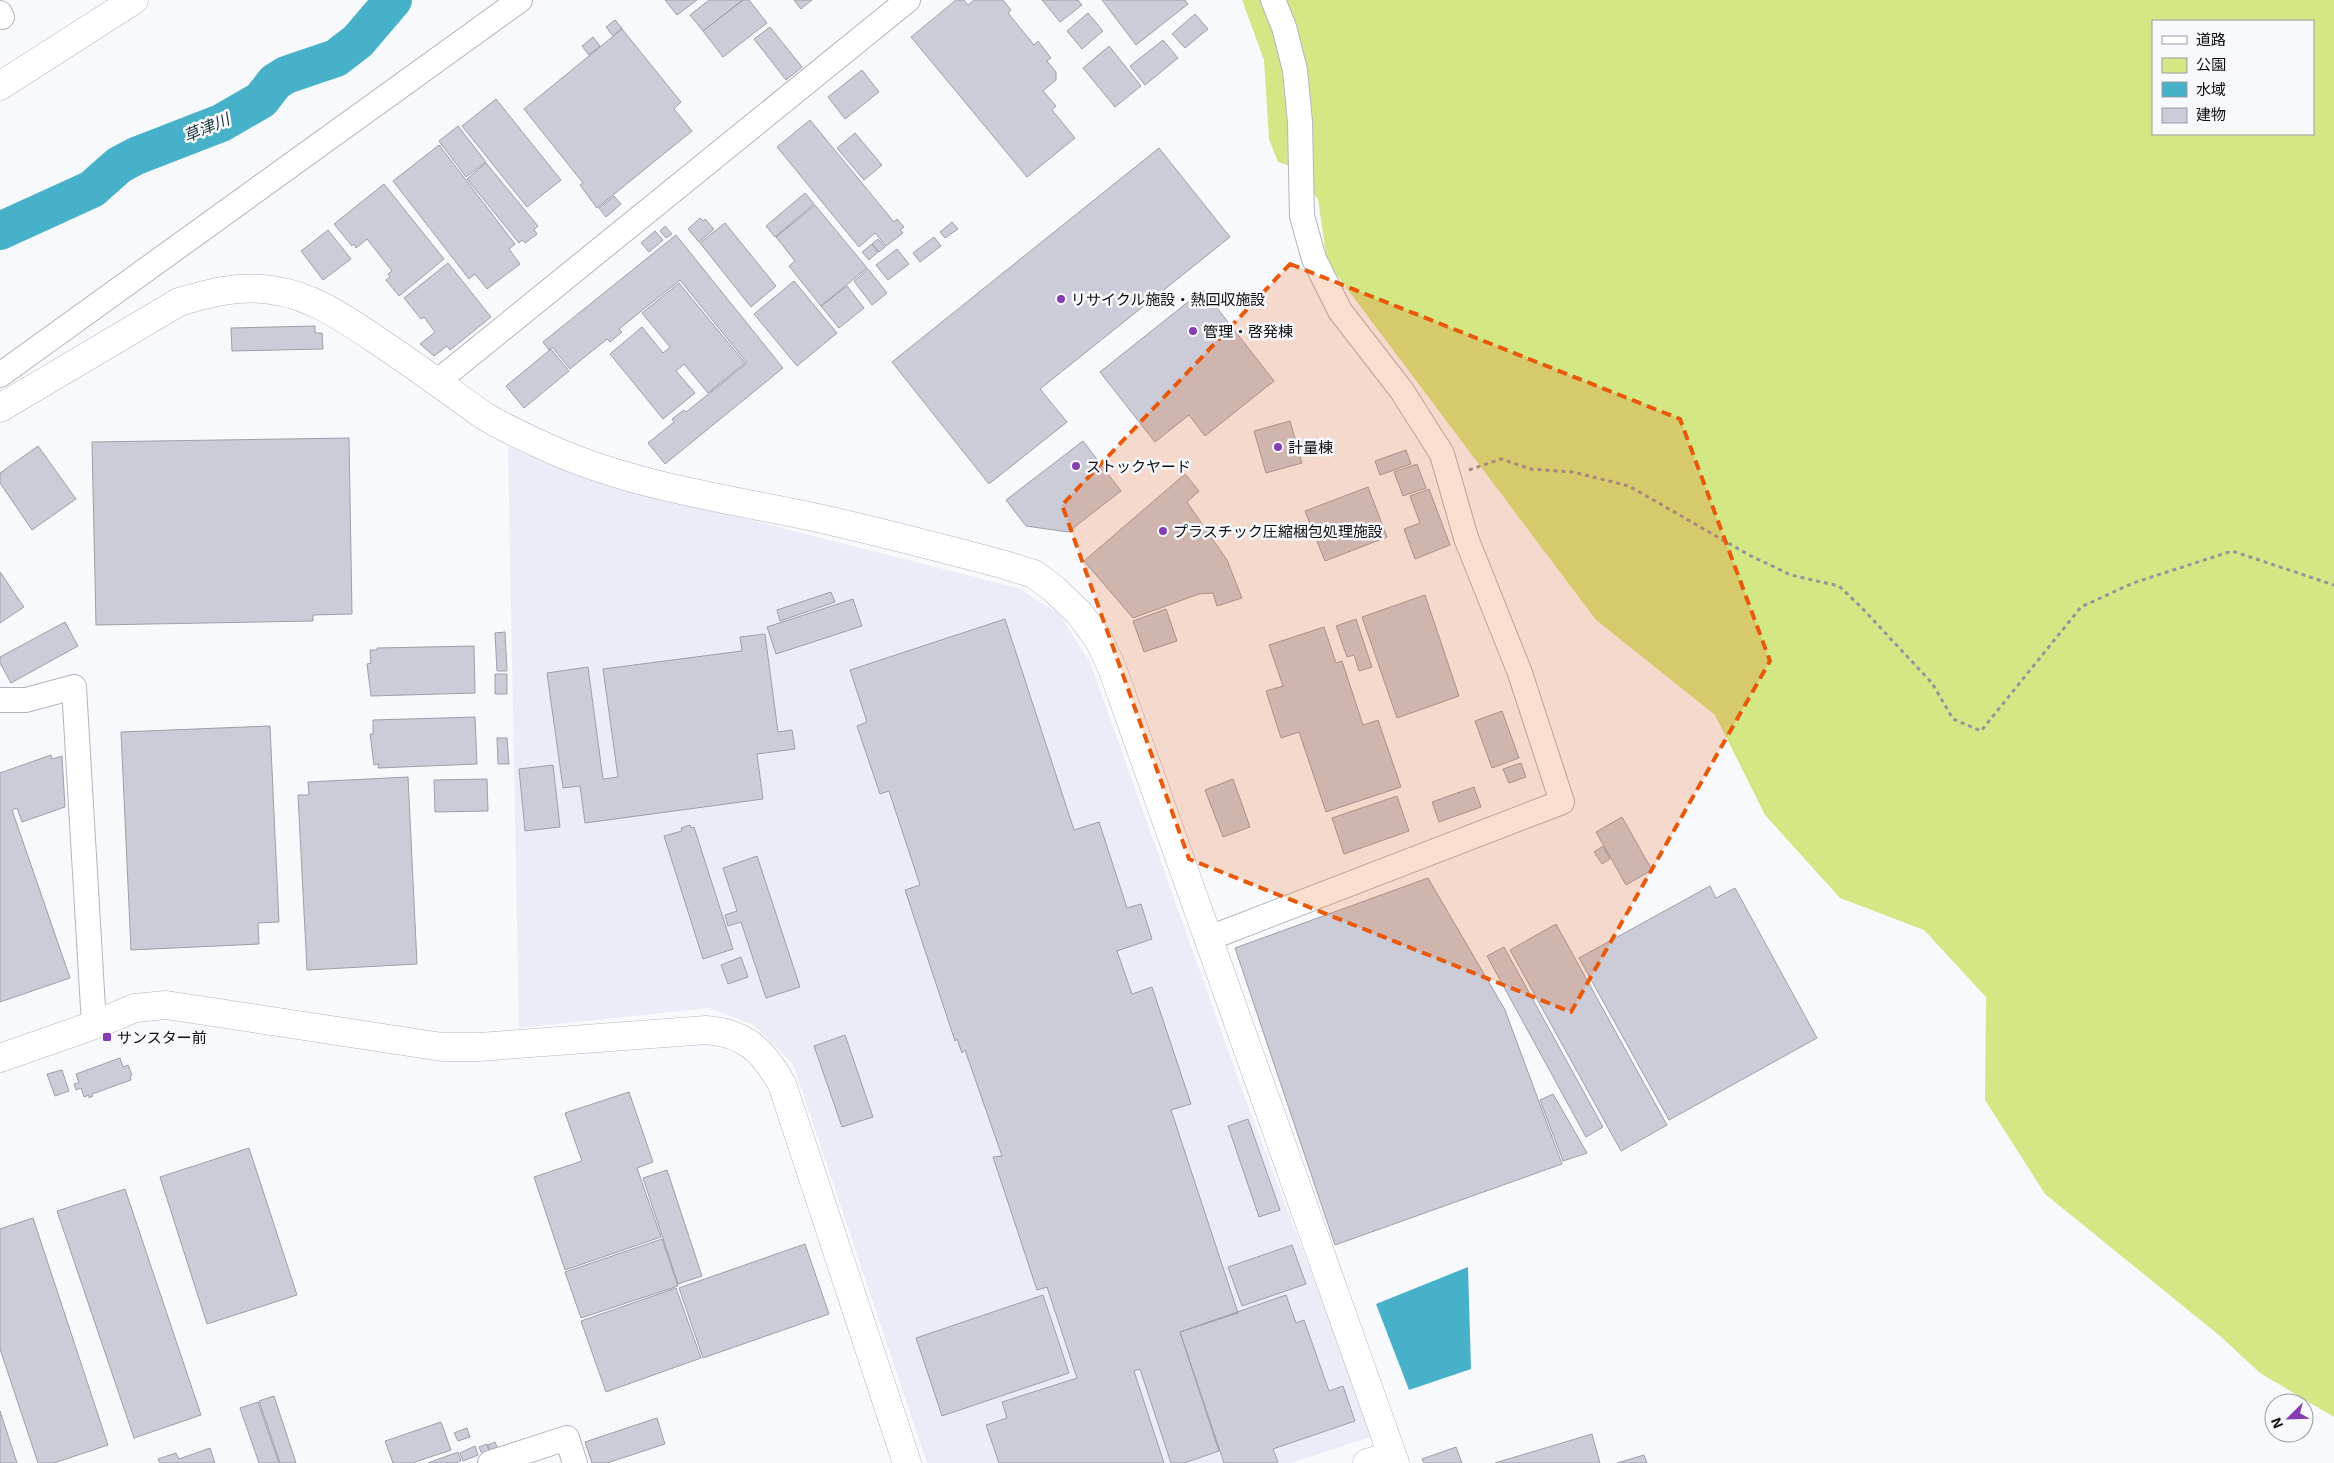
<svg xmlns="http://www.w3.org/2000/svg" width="2334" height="1463" viewBox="0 0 2334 1463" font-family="'Exo 2','Noto Sans JP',sans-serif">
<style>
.built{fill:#eaecf7}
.green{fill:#d4e785;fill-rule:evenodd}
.water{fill:#48b1ca}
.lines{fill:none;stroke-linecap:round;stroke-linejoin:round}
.river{stroke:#48b1ca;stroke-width:38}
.building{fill:#cbccd7;stroke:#9d9fa9}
.minor-casing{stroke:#b3b4bf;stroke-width:26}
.tertiary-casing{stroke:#b3b4bf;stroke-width:29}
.secondary-casing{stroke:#b3b4bf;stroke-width:29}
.path{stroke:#95969a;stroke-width:3;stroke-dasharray:4 4;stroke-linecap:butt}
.minor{stroke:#fff;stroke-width:24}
.tertiary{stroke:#fff;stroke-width:28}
.secondary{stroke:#fff;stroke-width:28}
.marked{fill:#e8590c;fill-opacity:0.2;stroke:#e8590c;stroke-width:4;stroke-dasharray:10 6;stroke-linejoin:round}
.poi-dot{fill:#853eb1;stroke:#f8f9fd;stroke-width:2}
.labels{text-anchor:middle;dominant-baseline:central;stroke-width:5;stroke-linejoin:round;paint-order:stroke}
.poi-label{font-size:15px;fill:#0e0e12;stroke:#f8f9fd;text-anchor:start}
.water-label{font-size:16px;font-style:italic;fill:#1a3238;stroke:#f8f9fd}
</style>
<rect width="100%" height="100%" fill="#f8f9fd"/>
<path class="built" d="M508 446 592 480 1018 588 1059 614 1090 662 1245 1098 1373 1436 1292 1463H927L793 1064 754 1025 709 1008 519 1028Z"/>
<path class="green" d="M1242 0H2334V1417L2260 1373 2220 1336 2045 1194 1985 1100 1986 997 1924 930 1840 898 1765 815 1715 715 1596 620 1327 262 1318 199 1290 166 1278 162 1269 139 1264 60ZM2153 21H2313V134H2153Z"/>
<path class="water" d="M1468 1267 1471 1369 1409 1390 1376 1304Z"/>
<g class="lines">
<path class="river" d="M0 231 92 189 119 165 136 156 221 123 261 100 275 82 286 75 336 58 358 41 393 0"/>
</g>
<path class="building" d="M665 0H697L677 15Z
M709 0H743L703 31 690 15Z
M743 0H749L767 23 723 57 703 31Z
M794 0H812L801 9Z
M956 0H964L968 5 974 0H1003L1011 10 1008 13 1034 45 1038 41 1051 58 1047 61 1056 72V80L1043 91 1056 106 1052 110 1075 138 1027 177 911 37Z
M1042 0H1078L1082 5 1060 22Z
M1102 0H1185L1188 4 1136 45Z
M1088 13 1103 31 1082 49 1067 31Z
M1195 14 1208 29 1185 48 1172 34Z
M615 20 622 28 613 36 606 27Z
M770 27 802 67 786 80 754 39Z
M622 29 681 102 674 109 692 131 597 208 580 185 583 183 524 109Z
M593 37 600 46 589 55 582 46Z
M1163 40 1178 58 1145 85 1130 66Z
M1109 46 1141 86 1115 107 1083 68Z
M862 70 879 92 845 119 828 97Z
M496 99 561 180 527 207 462 126Z
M810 120 894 222 897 219 904 227 900 230 903 233 886 246 875 233 859 247 777 147Z
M458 126 486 162 466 177 439 141Z
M855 133 882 165 864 180 837 148Z
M439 145 515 244 509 249 520 264 487 289 475 274 469 279 393 181Z
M1159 148 1230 237 1040 389 1067 422 989 484 892 362Z
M486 163 538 226 534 230 537 234 525 243 522 240 519 243 467 179Z
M384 184 444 259 399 296 386 280 390 277 388 274 392 271 367 239 356 248 354 244 352 246 334 224Z
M805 193 814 204 775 237 766 226Z
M614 196 621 204 606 217 599 208Z
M815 205 867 268 821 306 789 266 795 261 776 237Z
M700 218 703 221 705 219 714 229 699 242 688 229Z
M952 222 958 229 945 238 940 232Z
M725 223 776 286 751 307 700 243Z
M665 226 672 234 666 238 660 231Z
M328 230 351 259 323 280 301 251Z
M655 231 663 240 649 252 641 243Z
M676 235 783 368 665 464 648 443 674 422 672 419 684 410 686 412 747 363 680 280 619 329 622 332 610 342 607 339 570 369 552 347 549 350 543 342Z
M934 237 941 246 920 262 913 253Z
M878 239 885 247 879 252 872 244Z
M872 244 878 252 869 260 862 252Z
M897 249 909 264 888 280 876 265Z
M448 263 491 317 450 350 447 346 434 356 420 344 435 332 424 317 421 319 404 298Z
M868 269 887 293 872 305 854 281Z
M794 281 837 333 797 366 754 314Z
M679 283 745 363 708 393 684 364 676 371 695 393 663 419 610 354 642 327 663 353 670 347 642 313Z
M847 286 864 308 839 328 821 306Z
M1203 290 1274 381 1205 436 1189 415 1155 442 1100 372Z
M315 326V333H322L323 349 232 351 231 328Z
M551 349 569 371 524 408 506 386Z
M1290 421 1302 463 1266 473 1254 431Z
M349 438 352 614 313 615V621L96 625 92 442Z
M1083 441 1121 491 1068 532 1026 526 1006 500Z
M38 446 76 499 32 530 0 483V473Z
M1406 450 1411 464 1380 475 1375 461Z
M1417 464 1426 488 1403 496 1394 472Z
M1185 474 1199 491 1187 502 1227 560 1242 598 1217 606 1213 593 1199 594 1133 618 1084 561Z
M1368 487 1387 537 1325 561 1305 511Z
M1429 489 1450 545 1415 559 1404 529 1420 523 1410 496Z
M0 572 24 607 0 623Z
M831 592 835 602 780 621 777 610Z
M1425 595 1459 696 1397 718 1362 617Z
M853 599 862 626 776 654 767 627Z
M1166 609 1177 641 1144 652 1133 621Z
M1005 619 1074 830 1099 822 1127 908 1141 904 1152 939 1117 951 1132 994 1152 987 1191 1104 1171 1110 1238 1313 1180 1332 1219 1451 1184 1463H1171L1140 1369 1134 1371 1164 1463H999L986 1425 1007 1418 1002 1402 1077 1378 1047 1287 1037 1290 993 1157 1002 1156 965 1050 962 1053 957 1039 955 1041 905 890 920 885 889 791 880 794 857 726 867 722 850 670Z
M1356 619 1372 667 1359 671 1354 655 1347 657 1336 626Z
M65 622 78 646 11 683 0 663V657Z
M1324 627 1336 663 1342 661 1363 725 1378 720 1401 787 1326 812 1299 732 1281 738 1266 691 1283 686 1269 645Z
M505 632 507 671H497L495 633Z
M765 634 778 732 792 730 795 749 757 754 763 799 585 823 580 786 563 788 547 673 588 667 603 779 618 777 603 669 742 651 740 637Z
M474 646 475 693 371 696 367 664 371 663 370 650H377V648Z
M495 674H507V694H495Z
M1502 711 1519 758 1492 768 1475 721Z
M475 717 477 764 378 768 379 764 374 765 370 734H373V720Z
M270 726 279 922 258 923 259 944 131 950 121 732Z
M497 738H507L509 764H498Z
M51 755 52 759 62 756 65 807 22 822 17 808 12 810 70 978 0 1002V773Z
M1521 763 1526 777 1509 783 1503 769Z
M553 765 560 827 525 831 519 769Z
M408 777 417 964 307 970 298 795H309L308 782Z
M487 779 488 811 435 812 434 780Z
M1233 779 1250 827 1223 837 1205 790Z
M1474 787 1481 807 1439 822 1432 802Z
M1397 796 1409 831 1344 854 1332 818Z
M1622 817 1652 870 1626 885 1596 832Z
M690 825 691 828 694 827 733 949 703 959 664 836 682 831 681 828Z
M1603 846 1610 859 1602 864 1594 852Z
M757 856 800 987 766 998 741 922 728 926 725 915 737 911 723 868Z
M1428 878 1505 1010 1562 1164 1335 1245 1235 948Z
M1710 886 1716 898 1735 888 1817 1038 1669 1120 1579 958Z
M1556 924 1667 1125 1621 1151 1510 950Z
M1504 947 1603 1127 1586 1137 1487 956Z
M741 957 748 977 728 984 721 965Z
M845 1035 873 1117 842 1127 814 1046Z
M120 1058 123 1067 128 1065 132 1075 130 1076 131 1080 92 1094 93 1096 89 1098V1095L84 1097 81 1088 76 1090 74 1084 79 1083 76 1074Z
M62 1070 69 1091 55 1096 47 1074Z
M629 1092 653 1162 637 1168 661 1237 565 1270 534 1177 582 1161 565 1113Z
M1553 1094 1587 1153 1563 1161 1540 1100Z
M1248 1119 1280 1210 1259 1217 1228 1126Z
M249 1148 297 1295 207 1324 160 1177Z
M667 1170 702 1276 678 1284 643 1178Z
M125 1189 201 1415 134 1438 57 1211Z
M33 1218 108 1445 54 1463H38L0 1349V1229Z
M662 1239 678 1286 581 1318 565 1272Z
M805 1244 829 1314 703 1358 679 1288Z
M1292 1245 1306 1284 1242 1306 1228 1267Z
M676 1288 701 1358 606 1392 581 1321Z
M1043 1295 1069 1373 942 1416 916 1338Z
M1286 1295 1296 1323 1304 1320 1329 1391 1343 1386 1355 1421 1273 1449 1278 1462 1274 1463H1224L1180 1332Z
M274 1396 296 1463H280L259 1401Z
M258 1402 279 1463H259L240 1408Z
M0 1411 17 1463H0Z
M657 1418 665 1444 607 1463H592L585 1442Z
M441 1422 451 1450 412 1463H393L385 1441Z
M467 1428 470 1437 458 1441 454 1433Z
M1592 1434 1600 1463H1495Z
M495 1442 497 1447 490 1450 488 1445Z
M487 1444 489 1451 482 1454 479 1447Z
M475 1446 478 1455 463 1461 460 1453Z
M1456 1447 1462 1463H1424L1422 1459Z
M210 1448 215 1463H160L158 1459 176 1453 179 1459Z
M458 1452 461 1461 455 1463H428Z
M1644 1455 1647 1463H1617Z"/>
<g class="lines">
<g class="minor-casing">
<path id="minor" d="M0 13 2 17
M0 375 520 0
M438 381 908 0
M0 700H26L74 687 94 1025
M1207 939 1562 802 1520 673 1466 538 1442 454 1402 391 1340 311 1314 259 1302 216 1300 122 1295 70 1284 27 1273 0
M490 1463 567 1438 575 1463"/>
</g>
<g class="tertiary-casing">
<path id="tertiary" d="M0 408 179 302C209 293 239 285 271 290 311 295 344 318 378 341 414 365 448 390 483 415 505 429 531 440 555 451 633 485 721 498 804 515 870 529 937 547 1002 564L1034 574 1054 589 1080 614 1099 640 1112 668 1395 1463
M0 1058 94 1025 135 1008 166 1005 442 1047H479L706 1030C746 1033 763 1051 782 1084L907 1463
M1367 1463 1392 1455"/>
</g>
<g class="secondary-casing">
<path id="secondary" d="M0 86 134 0"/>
</g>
<path class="path" d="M1469 470 1501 459 1531 469 1573 472 1629 486 1749 555 1791 575 1839 586 1862 608 1932 683 1953 719 1981 731 2081 607 2133 583 2232 551 2334 585"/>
<use href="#minor" class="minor"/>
<use href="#tertiary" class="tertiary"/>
<use href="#secondary" class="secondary"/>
</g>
<path class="marked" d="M1290 264 1680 419 1770 661 1571 1012 1189 859 1062 505Z"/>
<g class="poi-dot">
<circle cx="1061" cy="299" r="5"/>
<circle cx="1193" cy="331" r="5"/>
<circle cx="1278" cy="447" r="5"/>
<circle cx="1076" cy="466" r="5"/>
<circle cx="1163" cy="531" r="5"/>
<rect x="102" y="1032" width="10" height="10" rx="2.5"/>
</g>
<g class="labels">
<g class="poi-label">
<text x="1071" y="299">リサイクル施設・熱回収施設</text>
<text x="1203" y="331">管理・啓発棟</text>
<text x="1288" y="447">計量棟</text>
<text x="1086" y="466">ストックヤード</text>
<text x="1173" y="531">プラスチック圧縮梱包処理施設</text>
<text x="117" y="1037">サンスター前</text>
</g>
<g class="water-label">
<text transform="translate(206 127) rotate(-23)">草津川</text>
</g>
</g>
<rect x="2152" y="20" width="162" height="115" fill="#f8f9fd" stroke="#9a9b9f"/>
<rect x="2162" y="36" width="25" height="8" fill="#ffffff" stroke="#9a9b9f"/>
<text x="2196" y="45" font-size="15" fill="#0e0e12">道路</text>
<rect x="2162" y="58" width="25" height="15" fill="#d4e785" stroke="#9a9b9f"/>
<text x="2196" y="70" font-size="15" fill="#0e0e12">公園</text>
<rect x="2162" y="82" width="25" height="15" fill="#48b1ca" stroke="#9a9b9f"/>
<text x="2196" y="95" font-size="15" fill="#0e0e12">水域</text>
<rect x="2162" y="108" width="25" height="15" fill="#cbccd7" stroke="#9a9b9f"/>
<text x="2196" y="120" font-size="15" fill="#0e0e12">建物</text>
<g transform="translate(2289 1418) rotate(247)"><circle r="24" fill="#f8f9fd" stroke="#9a9b9f"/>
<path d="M0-4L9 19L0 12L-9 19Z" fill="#853eb1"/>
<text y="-8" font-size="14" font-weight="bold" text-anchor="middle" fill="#0e0e12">N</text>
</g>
</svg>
